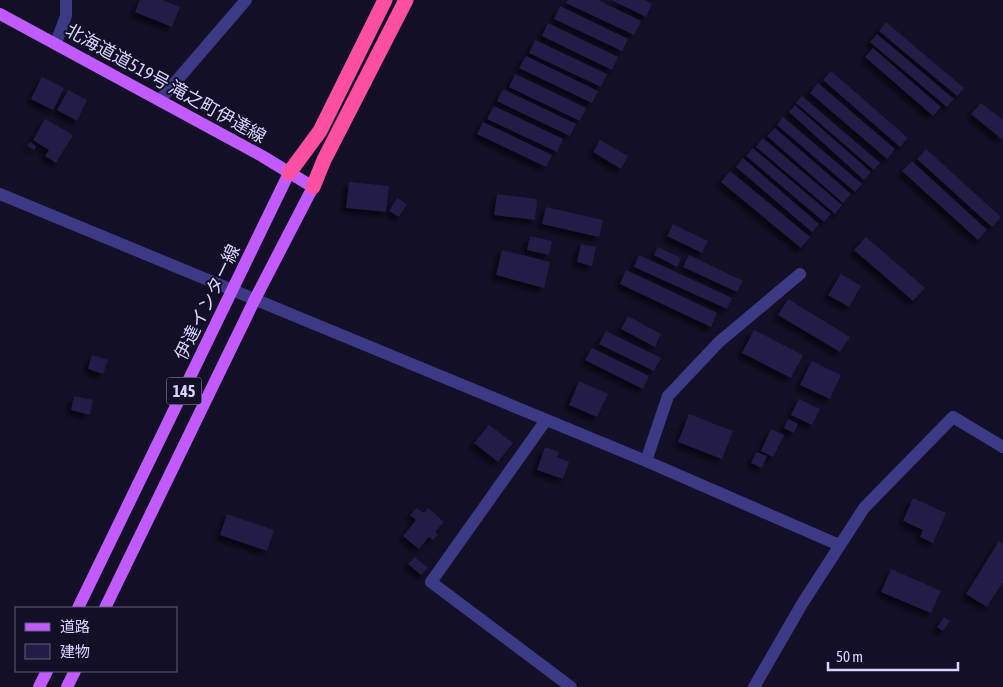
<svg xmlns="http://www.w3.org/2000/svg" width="1003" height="687" viewBox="0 0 1003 687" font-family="'Asap Condensed','Noto Sans JP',sans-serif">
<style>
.building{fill:#241b47;filter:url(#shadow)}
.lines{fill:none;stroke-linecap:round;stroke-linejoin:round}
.minor{stroke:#3d3a85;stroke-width:12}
.major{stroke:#c25bff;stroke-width:12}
.highway{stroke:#ff4fa3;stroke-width:15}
.labels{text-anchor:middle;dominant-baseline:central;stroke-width:4;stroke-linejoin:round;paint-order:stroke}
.shield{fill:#130f26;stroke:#9e99be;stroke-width:1}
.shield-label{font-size:16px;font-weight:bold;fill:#d9d4ff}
.street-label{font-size:18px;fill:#d9d4ff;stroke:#130f26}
</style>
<defs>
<filter id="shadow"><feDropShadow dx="-4.5" dy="4.5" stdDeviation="2.5" flood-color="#0009"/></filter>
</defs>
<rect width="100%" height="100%" fill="#130f26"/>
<path class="building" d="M140 0H163L180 7 172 27 135 12Z
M568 0H598L641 21 634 35 566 3Z
M611 0H645L652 4 646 17Z
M560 6 628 39 622 51 554 19Z
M886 22 964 88 957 96 879 31Z
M548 23 618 57 612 70 542 36Z
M877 34 954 99 947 107 870 42Z
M535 40 607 74 601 87 529 53Z
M873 48 941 107 933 116 865 57Z
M526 56 598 91 592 103 519 68Z
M831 71 908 138 900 147 823 80Z
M515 74 586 108 580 121 509 87Z
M42 77 64 88 53 110 31 99Z
M818 83 895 149 887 159 810 93Z
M503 89 576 124 570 136 497 101Z
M68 90 87 100 77 121 57 110Z
M802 96 880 163 874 170 796 103Z
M981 103 1003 120V140L971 114Z
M795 105 871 172 864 180 789 112Z
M494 106 563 139 557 152 487 119Z
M783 117 862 184 855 192 777 125Z
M45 119 73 135 56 163 45 156 49 150 33 140Z
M483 122 552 155 546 167 477 134Z
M775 128 851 194 843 203 767 136Z
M763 138 842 205 835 214 756 147Z
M600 140 628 156 621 169 593 152Z
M30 142 36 146 34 150 27 146Z
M753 148 831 214 824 222 746 156Z
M926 149 1001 217 992 227 917 159Z
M743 158 819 224 812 232 736 167Z
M912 161 987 230 978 240 902 171Z
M730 171 810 237 801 248 721 182Z
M349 182 389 186 386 212 346 208Z
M497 194 537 199 535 220 494 215Z
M397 198 407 204 399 217 389 211Z
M546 207 603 220 599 237 542 224Z
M673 224 708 241 702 253 667 236Z
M530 236 552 241 549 255 527 250Z
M866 237 925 288 913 301 854 250Z
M581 244 596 247 592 266 577 262Z
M658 247 681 258 677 267 654 255Z
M502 250 550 262 544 288 496 275Z
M639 255 732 298 727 309 634 267Z
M689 255 743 281 737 292 683 267Z
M626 270 717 313 711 327 620 284Z
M841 274 861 286 849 307 828 295Z
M788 299 850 337 840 352 778 315Z
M628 316 661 334 655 347 621 329Z
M754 330 803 355 791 378 742 353Z
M606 331 661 358 654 371 599 344Z
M592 348 649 376 643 389 585 360Z
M92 355 108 360 103 374 88 369Z
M812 361 841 375 830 399 800 385Z
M579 381 608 394 597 417 569 405Z
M74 396 93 400 90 415 71 410Z
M799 399 820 409 812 425 791 415Z
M689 414 733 431 722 459 678 442Z
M788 419 798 424 794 433 784 428Z
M489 425 513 443 498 462 474 443Z
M771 429 784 435 773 457 761 451Z
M545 447 559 452 557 457 569 462 563 479 537 470Z
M756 452 767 456 762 468 751 463Z
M913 498 946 513 933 543 920 537 923 530 903 521Z
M417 508 424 513 428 508 444 522 435 532 438 534 433 540 429 537 419 549 403 536 416 520 410 515Z
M227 514 274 530 267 551 220 535Z
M999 541 1003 544V582L987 607 966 594Z
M415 557 428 568 421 575 408 564Z
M891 569 941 591 931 613 881 592Z
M944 617 950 621 943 631 937 627Z"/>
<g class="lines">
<path class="minor" d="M56 43 66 16V0
M160 100 246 0
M0 194 646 461 839 545
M546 420 431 582 571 687
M646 461 668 396 719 342 800 274
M754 687 802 604 864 508 953 417 1003 447"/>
<path class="major" d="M0 14 262 156 313 187 255 299 105 608
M78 608 289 173
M39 687 47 671
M67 687 75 671"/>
<path class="highway" d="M289 173 320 131 385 0
M313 187 324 160 406 0"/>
</g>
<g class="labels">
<rect class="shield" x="166.5" y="377.5" width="35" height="27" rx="4"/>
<g class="shield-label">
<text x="184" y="391">145</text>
</g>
<g class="street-label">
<text transform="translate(166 83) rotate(29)">北海道道519号 滝之町伊達線</text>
<text transform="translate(207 302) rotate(-64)">伊達インター線</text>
</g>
</g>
<rect x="15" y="607" width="162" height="65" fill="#130f26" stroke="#625e7d"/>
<rect x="25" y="623" width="25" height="8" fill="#c25bff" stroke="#625e7d"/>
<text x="60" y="632" font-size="15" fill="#d9d4ff">道路</text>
<rect x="25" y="644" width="25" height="15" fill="#241b47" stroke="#625e7d"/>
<text x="60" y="657" font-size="15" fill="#d9d4ff">建物</text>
<path d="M828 662v8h130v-8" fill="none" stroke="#d9d4ff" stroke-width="2.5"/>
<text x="836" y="662" font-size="15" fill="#d9d4ff" stroke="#130f26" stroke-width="4" paint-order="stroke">50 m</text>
</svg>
